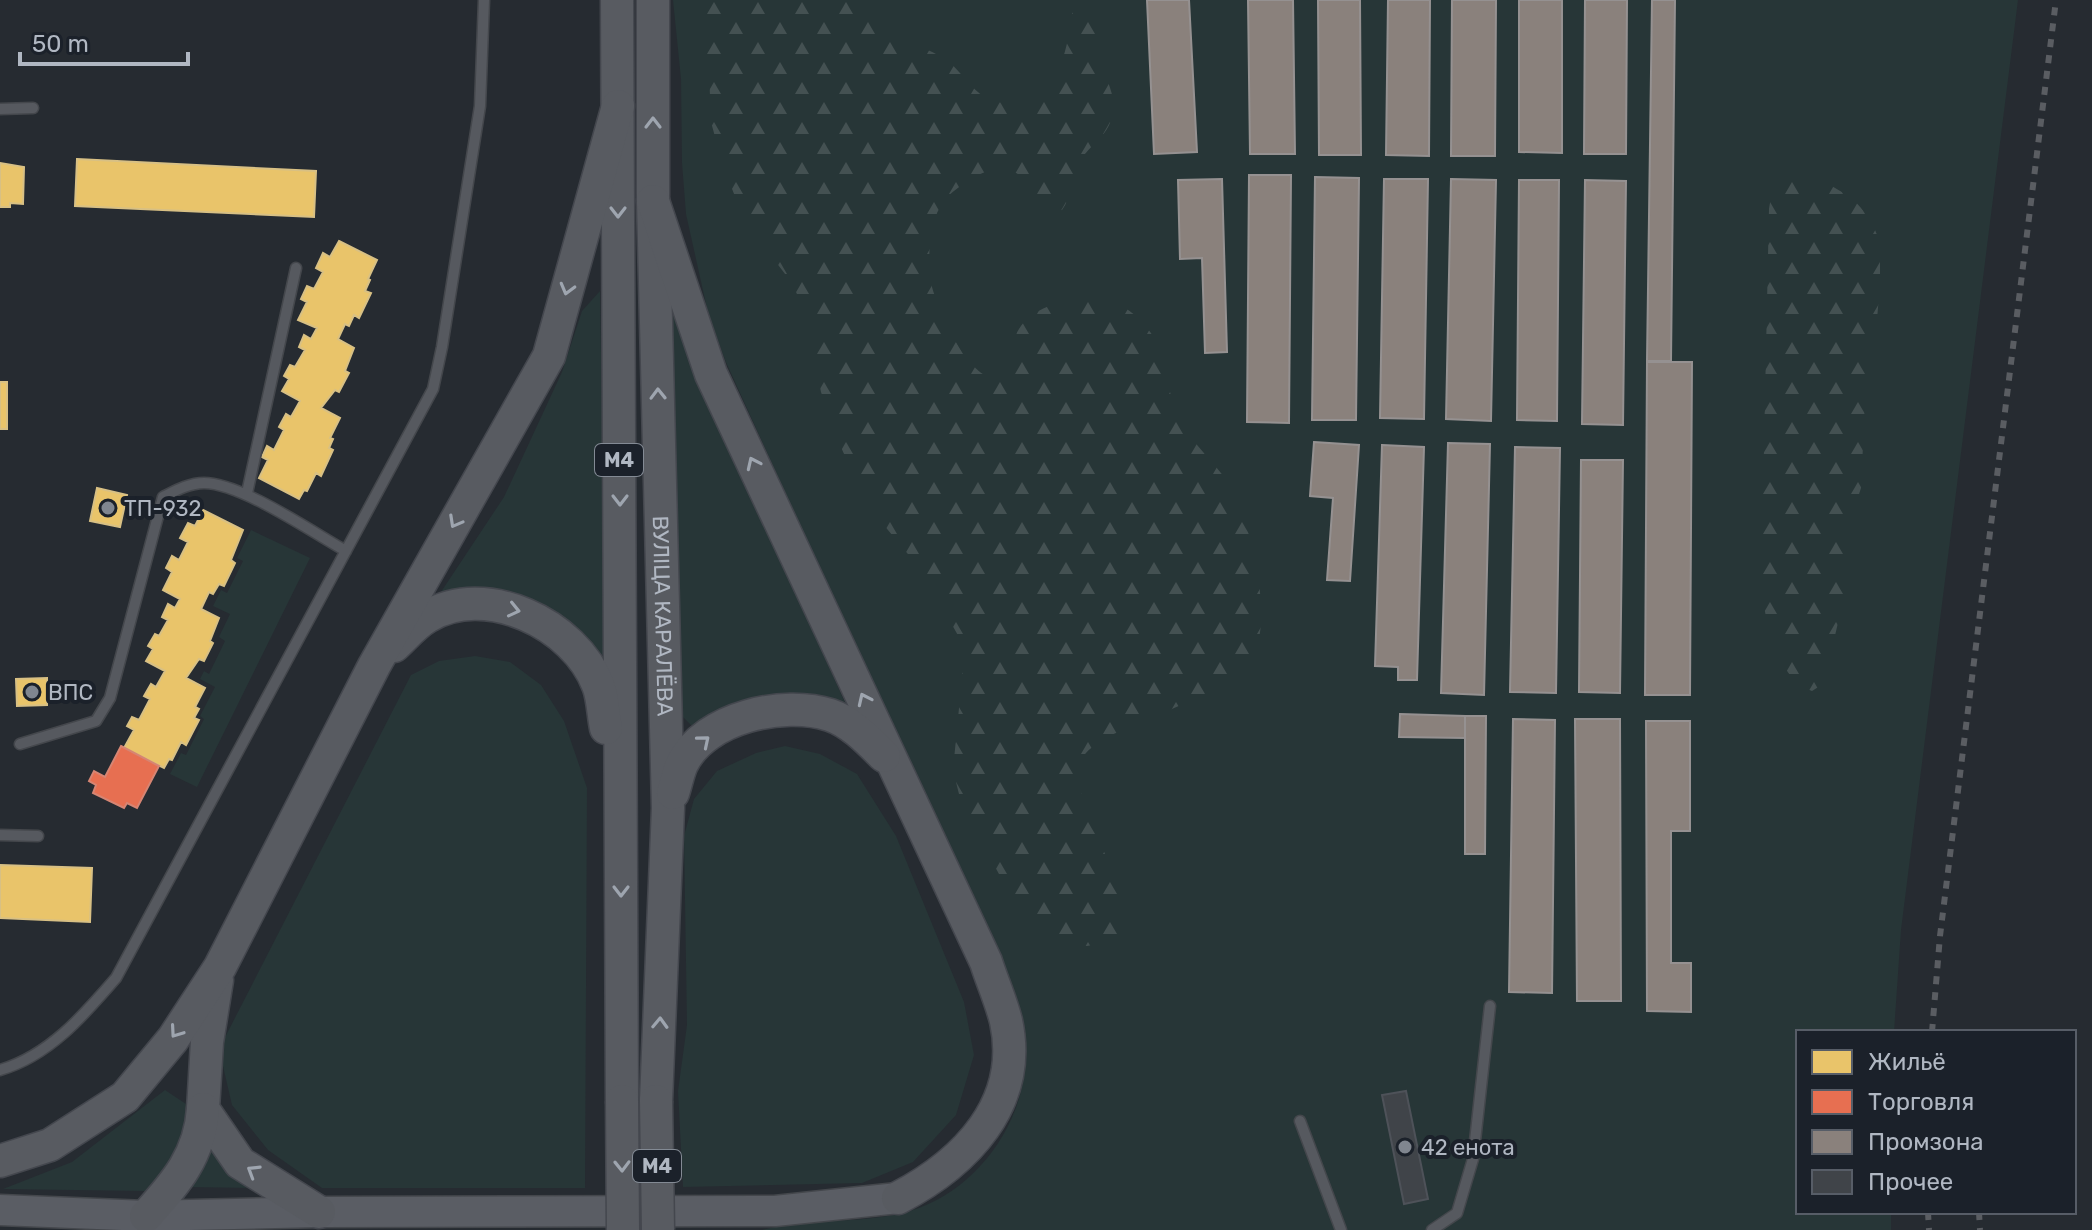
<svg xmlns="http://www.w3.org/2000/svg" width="2092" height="1230" viewBox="0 0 2092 1230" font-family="Rubik,sans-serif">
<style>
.grass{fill:#273637}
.forest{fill:url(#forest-firs)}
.homes{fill:#e9c46a;stroke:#d8c084;stroke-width:2}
.shops{fill:#e76f51;stroke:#d68573;stroke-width:2}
.industry{fill:#8a817c;stroke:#959191;stroke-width:2}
.building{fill:#404449;stroke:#4e5259;stroke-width:2}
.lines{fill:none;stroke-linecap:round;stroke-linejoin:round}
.lane-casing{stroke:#44474c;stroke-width:13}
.secondary-casing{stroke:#44474c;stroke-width:33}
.primary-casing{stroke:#44474e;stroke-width:35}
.lane{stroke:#56595f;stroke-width:10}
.secondary{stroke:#5a5d64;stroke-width:30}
.primary{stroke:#585b61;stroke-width:32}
.rail{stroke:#5a5d62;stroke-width:6;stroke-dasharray:8 8;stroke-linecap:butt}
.primary-bridge-casing{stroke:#44474e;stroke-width:35;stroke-linecap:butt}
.primary-bridge{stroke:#585b61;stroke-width:32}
.oneway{stroke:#9ea5af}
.poi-dot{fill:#80868f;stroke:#1b212a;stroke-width:3}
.labels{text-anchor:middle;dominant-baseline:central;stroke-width:8;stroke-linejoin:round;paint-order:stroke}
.shield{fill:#1b212a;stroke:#838a94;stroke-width:2}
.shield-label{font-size:20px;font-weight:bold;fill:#b0b7c2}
.poi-label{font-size:22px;fill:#b0b7c2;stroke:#1b212a;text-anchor:start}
.street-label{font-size:22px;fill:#b0b7c2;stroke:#1b212a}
</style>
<defs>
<pattern id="forest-firs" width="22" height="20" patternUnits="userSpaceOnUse" patternTransform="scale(2)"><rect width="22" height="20" fill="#273637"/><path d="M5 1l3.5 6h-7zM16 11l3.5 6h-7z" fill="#445152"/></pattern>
</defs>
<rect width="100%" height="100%" fill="#262b31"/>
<path class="grass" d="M673 0H2018L1901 930 1894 1032H1798V1212H1891V1230H762C813 1216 869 1226 919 1208 987 1183 1037 1103 1023 1032 1017 1007 1005 981 996 957L725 360 708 313 686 214 682 163 681 79Z
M600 291 606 658C569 625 535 592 484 590 469 589 450 598 435 601L504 497 562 372 582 311Z
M671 311 850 714 695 729 678 712Z
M251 530 310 558 197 787 170 774 181 753 186 755 204 719 200 716 215 687 200 679 204 671 209 674 225 641 219 637 230 614 213 606 221 590 227 593 243 561 237 558Z
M475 656 510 662 541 685 564 721 587 788 585 1188H322L268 1150 232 1105 219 1049 411 675 439 661Z
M785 746 820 754 857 774 896 836 964 1002 974 1055 956 1115 913 1162 862 1183 683 1187 678 1091 687 1025 684 836 694 799 717 771 756 753Z
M165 1090 186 1104C185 1146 179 1163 145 1191L3 1189 72 1162Z
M207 1137 259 1188 186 1187Z"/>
<path class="forest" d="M700 0H881C878 36 928 45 950 63 962 73 971 89 985 97 1001 106 1022 105 1037 95 1067 74 1069 33 1074 0H1101C1098 17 1093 38 1098 55 1104 79 1119 94 1111 120 1105 139 1087 147 1078 164 1070 180 1072 197 1062 210L1051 211C1036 201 1031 179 1014 172 998 165 981 172 968 181 960 186 950 193 944 201 929 220 928 255 930 278 933 301 974 397 1005 375 1012 360 1010 343 1019 329 1036 300 1090 293 1119 305 1133 311 1146 324 1154 338 1167 363 1167 393 1179 418 1192 445 1215 461 1230 486 1252 524 1277 629 1248 667 1231 687 1136 724 1107 737 1081 753 1074 762 1081 793L1125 905 1124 921 1118 934 1108 942 1087 946 1067 943 1045 934 1018 909 962 806 953 770 963 667 960 639 922 571 883 524 857 483 836 436 821 392 805 312 792 283 759 240 740 209 723 166 711 122 709 71Z
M1792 173 1813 175 1852 198 1870 218 1880 242V284L1876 331 1865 403 1861 488 1847 531 1844 597 1826 674 1823 684 1812 691C1777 680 1765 619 1761 587L1769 209C1772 191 1775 180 1792 173Z"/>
<path class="homes" d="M77 159 316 171 314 217 75 206Z
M0 163 24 167 23 204 10 203V207H0Z
M339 241 377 260 368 279 370 280 365 291 371 293 359 318 354 315 349 326 345 324 338 339 354 348 345 371 349 373 339 392 335 390 321 408 340 418 330 438 333 439 329 448 333 450 321 476 316 473 307 491 304 490 299 499 259 478 268 460 262 457 267 446 274 450 284 430 279 427 286 414 291 417 300 401 282 391 289 379 284 376 290 365 295 367 305 350 299 347 304 335 311 339 317 328 298 320 307 302 301 299 307 286 314 289 323 272 316 268 323 253 330 257Z
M0 382H7V429H0Z
M97 488 127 495 120 527 90 521Z
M203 510 243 530 231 560 235 563 224 586 219 584 213 594 209 592 201 609 219 618 210 641 213 643 204 661 199 659 186 678 205 688 195 707 199 709 194 718 199 720 186 745 181 742 172 760 169 759 164 768 124 748 134 730 127 726 132 717 139 720 150 699 144 696 151 684 156 687 165 671 146 661 153 649 148 646 155 634 159 636 168 620 162 617 168 604 175 608 180 599 163 590 172 572 166 568 172 556 179 560 188 542 180 538 188 523 195 526Z
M47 678V705L17 706 16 679Z
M0 865 92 868 90 922 0 918Z"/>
<path class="shops" d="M121 746 159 766 137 808 127 803 124 808 93 793 96 785 89 781 94 771 105 777Z"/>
<path class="industry" d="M1147 0H1189L1197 152 1154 154Z
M1248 0H1293L1295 154H1250Z
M1318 0H1360L1361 155H1319Z
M1388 0H1430L1429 156 1386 155Z
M1452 0H1496L1495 156H1451Z
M1519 0H1562V153L1519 152Z
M1585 0H1627L1626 154H1584Z
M1652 0H1675L1671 361H1647Z
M1249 175H1291L1289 423 1247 422Z
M1315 177 1359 178 1356 420H1312Z
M1222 179 1227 352 1205 353 1202 258 1180 259 1178 180Z
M1384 179H1428L1424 419 1380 418Z
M1451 179 1496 180 1491 421 1446 419Z
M1519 180H1559L1557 421 1517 420Z
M1585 180 1626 181 1623 425 1582 424Z
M1647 362H1692L1690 695H1645Z
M1314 442 1359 445 1350 581 1327 580 1333 498 1310 496Z
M1448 443 1490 444 1484 695 1441 693Z
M1382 445 1424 447 1417 680H1398V667L1375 666Z
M1515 447 1560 448 1556 693 1510 692Z
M1581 460H1623L1620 693 1579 692Z
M1400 714 1465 716V738L1399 737Z
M1465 716H1486L1485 854H1465Z
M1513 719 1555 720 1552 993 1509 992Z
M1575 719H1620L1621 1001H1577Z
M1646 721H1690V831H1671V963H1691V1012L1647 1011Z"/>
<path class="building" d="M1406 1091 1428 1199 1404 1204 1382 1095Z"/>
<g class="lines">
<g class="lane-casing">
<path id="lane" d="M0 109 33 108
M247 493 296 268
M20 744 96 721 110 698 163 497C175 491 189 483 204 483 241 483 312 532 346 551
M0 835 38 836
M0 1070C49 1056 84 1015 116 978L433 389 442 347 480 106 484 0
M1300 1121 1341 1230
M1432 1230 1457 1213 1473 1159 1490 1006"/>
</g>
<g class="secondary-casing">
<path id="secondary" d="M0 1210 146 1216 319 1212 775 1211 898 1198"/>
</g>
<g class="primary-casing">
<g id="primary">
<path d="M617 0 622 1101"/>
<path id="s1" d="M653 0V201L668 808 656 1101"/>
<path d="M653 201 711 374 986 962C992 981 1001 1001 1006 1021 1024 1104 965 1163 898 1198"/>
<path d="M394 646C404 637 415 624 427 617 485 581 575 624 598 685 603 697 603 714 606 728"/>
<path d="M673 793C676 784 678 773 682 764 705 717 784 700 830 715 851 722 869 741 884 756"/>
<path d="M217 980 207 1042 203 1109 240 1163 319 1212"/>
<path d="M0 1161 50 1145 125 1097 173 1039 220 967 374 666 549 356 618 106"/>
<path d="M146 1216C176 1183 200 1155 203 1109"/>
</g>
</g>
<use href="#lane" class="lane"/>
<use href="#secondary" class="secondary"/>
<use href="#primary" class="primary"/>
<path class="rail" d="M1932 1032 1940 936 2056 0
M1928 1212 1929 1230
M1979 1212 1980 1230"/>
<g class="primary-bridge-casing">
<path id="primary-bridge" d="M622 1101 623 1230
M656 1101 658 1230"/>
</g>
<use href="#primary-bridge" class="primary-bridge"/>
</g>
<defs><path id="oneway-chevron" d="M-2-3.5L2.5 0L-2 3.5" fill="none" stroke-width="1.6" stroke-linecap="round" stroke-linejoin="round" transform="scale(2)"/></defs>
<g class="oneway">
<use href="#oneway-chevron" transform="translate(653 123) rotate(-90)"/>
<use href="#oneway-chevron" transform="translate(618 212) rotate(90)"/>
<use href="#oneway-chevron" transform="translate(567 289) rotate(105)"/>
<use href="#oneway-chevron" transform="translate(658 394) rotate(-91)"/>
<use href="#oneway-chevron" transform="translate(753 463) rotate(-115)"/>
<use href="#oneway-chevron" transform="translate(620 500) rotate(90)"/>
<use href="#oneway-chevron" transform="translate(455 522) rotate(119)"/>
<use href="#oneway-chevron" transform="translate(514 610) rotate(13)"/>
<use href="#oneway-chevron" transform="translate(864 699) rotate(-115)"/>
<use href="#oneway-chevron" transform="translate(704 741) rotate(-40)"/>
<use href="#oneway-chevron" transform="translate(621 891) rotate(90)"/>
<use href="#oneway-chevron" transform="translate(660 1023) rotate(-88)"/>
<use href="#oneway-chevron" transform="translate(176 1032) rotate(125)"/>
<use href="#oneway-chevron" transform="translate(622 1166) rotate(89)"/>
<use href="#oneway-chevron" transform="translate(253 1171) rotate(-148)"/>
</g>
<g class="poi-dot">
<circle cx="108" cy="508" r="8"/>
<circle cx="32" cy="692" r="8"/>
<circle cx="1405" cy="1147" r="8"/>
</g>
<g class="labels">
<g class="shield">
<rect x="595" y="444" width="48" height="32" rx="6"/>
<rect x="633" y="1150" width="48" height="32" rx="6"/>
</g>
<g class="shield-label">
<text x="619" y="460">М4</text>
<text x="657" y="1166">М4</text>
</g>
<g class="poi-label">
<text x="124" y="508">ТП-932</text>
<text x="48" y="692">ВПС</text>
<text x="1421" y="1147">42 енота</text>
</g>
<g class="street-label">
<text stroke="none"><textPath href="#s1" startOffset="616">ВУЛІЦА КАРАЛЁВА</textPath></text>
</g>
</g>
<rect x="1796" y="1030" width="280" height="184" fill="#1b212a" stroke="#575d67" stroke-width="2"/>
<rect x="1812" y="1050" width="40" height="24" fill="#e9c46a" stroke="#575d67" stroke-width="2"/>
<text x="1868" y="1070" font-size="24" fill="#b0b7c2">Жильё</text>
<rect x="1812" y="1090" width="40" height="24" fill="#e76f51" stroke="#575d67" stroke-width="2"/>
<text x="1868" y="1110" font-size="24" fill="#b0b7c2">Торговля</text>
<rect x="1812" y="1130" width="40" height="24" fill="#8a817c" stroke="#575d67" stroke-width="2"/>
<text x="1868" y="1150" font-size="24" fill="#b0b7c2">Промзона</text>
<rect x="1812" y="1170" width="40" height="24" fill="#404449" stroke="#575d67" stroke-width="2"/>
<text x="1868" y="1190" font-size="24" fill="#b0b7c2">Прочее</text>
<path d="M20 52v12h168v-12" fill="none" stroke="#b0b7c2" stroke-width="4"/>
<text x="32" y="52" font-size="24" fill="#b0b7c2" stroke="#1b212a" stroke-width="6" paint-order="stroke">50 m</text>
</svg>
